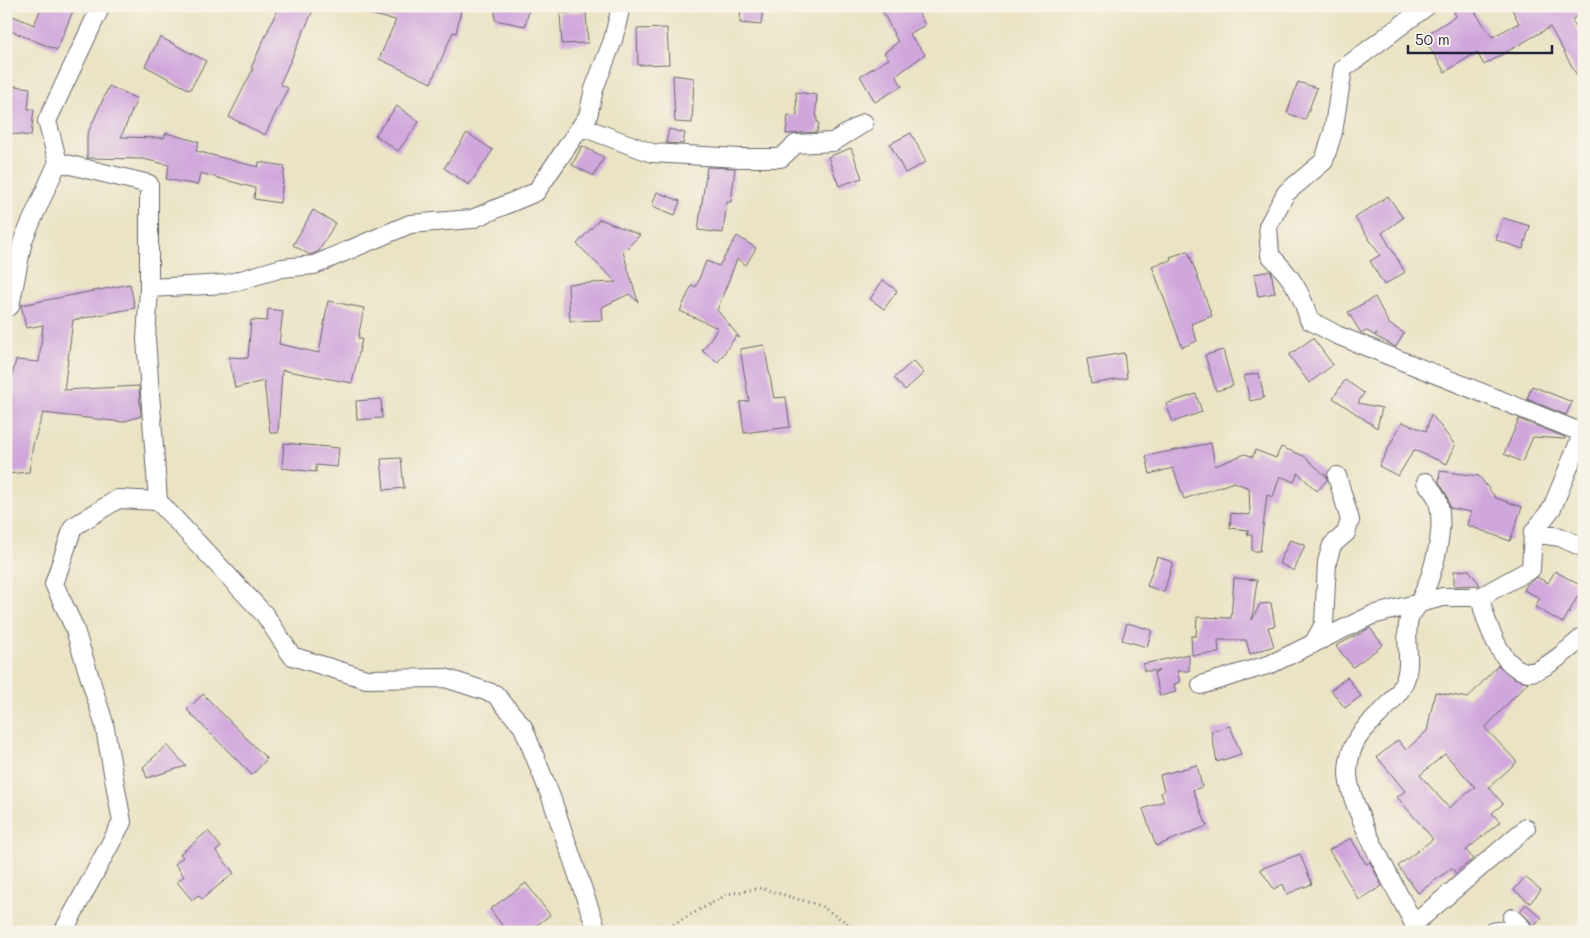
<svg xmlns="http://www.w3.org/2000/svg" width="1590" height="938" viewBox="0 0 1590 938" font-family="Mali,sans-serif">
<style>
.building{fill:#d0a7dc;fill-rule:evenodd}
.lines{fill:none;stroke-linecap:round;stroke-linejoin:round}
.street-casing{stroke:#68666b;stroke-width:20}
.path{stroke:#68666b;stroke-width:3;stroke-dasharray:1 4;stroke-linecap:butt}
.street{stroke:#fff;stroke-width:18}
</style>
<rect width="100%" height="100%" fill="#f7f3e8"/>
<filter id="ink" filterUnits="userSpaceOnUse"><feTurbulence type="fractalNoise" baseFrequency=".02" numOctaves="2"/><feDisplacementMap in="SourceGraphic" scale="10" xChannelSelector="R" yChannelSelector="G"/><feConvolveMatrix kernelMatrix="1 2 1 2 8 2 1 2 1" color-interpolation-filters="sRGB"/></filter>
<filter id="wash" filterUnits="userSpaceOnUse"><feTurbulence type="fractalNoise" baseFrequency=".0096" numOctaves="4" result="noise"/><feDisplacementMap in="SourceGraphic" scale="20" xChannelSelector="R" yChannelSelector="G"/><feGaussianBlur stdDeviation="1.12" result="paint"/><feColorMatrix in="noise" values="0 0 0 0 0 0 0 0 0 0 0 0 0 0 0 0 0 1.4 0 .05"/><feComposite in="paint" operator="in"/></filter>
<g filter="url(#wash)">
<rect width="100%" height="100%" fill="#eae3c4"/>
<g id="blocks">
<path class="building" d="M42 6H75L57 50 6 29V13L34 25Z
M279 6H315L280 84 288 88 265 135 229 117 253 69 251 68Z
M365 6H462L456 33 453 32 431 83 379 59 396 20 364 13Z
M495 6H530L525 26 495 20Z
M741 6H763L761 25 740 23Z
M889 6H915L925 25 909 34 925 54 896 76 902 86 875 102 860 76 889 59 884 53 898 42 882 10Z
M1463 6H1471L1492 37 1519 23 1510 6H1584V9L1572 20 1584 41V88L1550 27 1484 65 1477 52 1445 72 1423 37 1456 16 1454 12Z
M586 12 588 43 562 44 560 13Z
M667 28 669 64 638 65 637 29Z
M160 37 206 61 190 90 145 66Z
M673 75 694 78 692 123 675 122Z
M1298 82 1317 88 1305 120 1287 113Z
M6 85 30 88 28 109H34L31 136 6 133Z
M109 86 137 99 121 137 164 138 166 133 199 142 196 151 258 167 259 162 285 166 280 203 254 199 255 188 200 173 198 185 166 179 169 165 143 159 87 158V135Z
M796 92 817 95 816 108 817 122H819L817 132 786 134 788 115 797 116Z
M397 106 419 122 398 151 375 135Z
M669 129 685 133 683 144 666 143Z
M467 133 493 150 469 185 444 168Z
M911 133 926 162 905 173 890 144Z
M582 146 604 157 594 176 572 165Z
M851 148 862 178 839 186 828 157Z
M707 167 735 168 731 202H727L723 233 698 230Z
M657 192 680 201 675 215 652 206Z
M1388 196 1403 218 1382 233 1405 272 1384 285 1370 261 1380 255 1355 218Z
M313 210 335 223 319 251 310 255 293 245Z
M1503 218 1530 226 1523 249 1496 240Z
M600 219 640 235 623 252 638 302 629 294 602 307 603 320 570 321 568 284 616 282 577 244Z
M737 236 756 248 746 265 737 259 717 310 740 338 736 336 718 362 702 351 718 328 680 311 692 285 696 287 706 261 719 266Z
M1188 251 1212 316 1191 324 1197 341 1182 347 1152 266 1171 260 1170 257Z
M1271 271 1275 293 1258 296 1254 274Z
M883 280 897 291 884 309 870 299Z
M130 284 135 308 73 320 64 390 139 386 141 416 122 422 43 413 33 445 29 472 6 474V399L16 360 39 362 43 325 26 328 21 305Z
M1375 297 1389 324 1404 333 1396 347 1375 336 1377 333 1374 335 1367 331 1361 333 1348 312Z
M328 301 364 308 358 338 362 339 352 383 282 370 278 433H270L264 381 235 388 229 357 248 358 251 320 267 321 268 309 283 311 279 344 319 353Z
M1313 338 1333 365 1309 383 1289 355Z
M764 345 774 398 786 397 790 427 744 433 740 402 749 401 740 349Z
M1223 350 1233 386 1216 391 1205 355Z
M1124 353 1127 378 1091 384 1087 359Z
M913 361 924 373 905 390 894 378Z
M1259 373 1264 398 1250 401 1244 376Z
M1345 380 1364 393 1358 403 1382 408 1377 428 1333 398Z
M1532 386 1572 402 1566 415 1527 399Z
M1196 394 1202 412 1173 422 1166 404Z
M381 399 382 418 357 420 356 401Z
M1431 414 1455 445 1447 464 1414 450 1398 476 1379 466 1402 422 1426 431Z
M1519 419 1565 437V439L1533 437 1522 462 1504 454Z
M284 443 339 448 337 467 316 465V472L282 468Z
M1211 443 1215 466 1245 454 1253 457 1255 450 1276 458 1281 447 1304 456 1327 477V480L1317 491 1298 473 1294 482 1280 476 1273 497 1267 495 1260 551H1252V535H1247L1248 530 1230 528 1231 513 1250 515 1249 488 1234 482 1184 499 1173 468 1150 474 1146 456Z
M401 458 404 488 384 490 381 459Z
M1440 471 1479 476 1496 498 1522 507 1510 541 1467 525 1471 512 1450 508 1447 495 1439 482Z
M1290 540 1305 545 1294 571 1279 563Z
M1157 557 1173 562 1164 592 1147 586Z
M1469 570 1480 585 1454 586V571Z
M1555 571 1583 587 1563 623 1535 607 1540 598 1524 590 1527 584 1537 577 1548 583Z
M1234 578 1257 580 1252 620 1260 604 1271 603 1275 626 1268 627 1274 646 1250 654 1246 640H1218L1219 653 1192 655 1191 636H1196L1197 617 1231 618Z
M1127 623 1152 630 1147 647 1122 640Z
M1370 628 1383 645 1353 667 1336 646Z
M1189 654V671H1177L1180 682 1174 684 1176 692 1160 696 1154 673 1159 671H1144L1143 664Z
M1498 665 1514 678 1528 682 1485 728 1517 762 1489 787 1503 804 1492 813 1500 822 1466 850 1473 859 1455 873 1452 868 1418 893 1398 866 1433 839 1397 797 1405 791 1377 757 1398 740 1406 750 1427 731 1435 692 1468 698ZM1445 754 1475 787 1449 808 1420 775Z
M1347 677 1361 696 1345 708 1331 690Z
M203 694 267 759 252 775 187 710Z
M1230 726 1241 754 1217 762 1211 731Z
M167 745 186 766 147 778 143 767Z
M1197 765 1202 787 1193 790 1207 826 1156 846 1143 809 1164 801 1161 793 1164 791 1160 775Z
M208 831 221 847 216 851 234 873 202 899 198 895 192 900 177 882 184 876 175 864 183 857 180 854Z
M1351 838 1366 864 1370 862 1382 886 1359 900 1329 850Z
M1300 854 1312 884 1287 894 1283 884 1274 889 1260 869Z
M1525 877 1541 890 1530 903 1514 890Z
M526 883 550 915 528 932H507L490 909Z
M1526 904 1542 918 1532 928 1530 921 1520 911Z"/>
</g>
</g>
<g filter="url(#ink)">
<use href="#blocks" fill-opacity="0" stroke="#68666b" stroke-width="1"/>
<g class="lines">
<g class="street-casing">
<path id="street" d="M101 6 47 121 58 162 149 184V288L146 339 158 501 265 615 292 656 366 679 445 678 495 694 523 727 551 797 595 925V932
M1427 6 1343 69 1333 132 1324 161 1286 193 1268 226 1270 255C1291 277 1301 290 1309 320L1337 335 1583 433
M582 127 652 153 739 158H781L796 144 833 142 864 123
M149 288 227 284 282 268 314 265 410 224 472 219 536 192 588 116 594 89 613 40 621 6
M10 306 23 240 58 162
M1426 482C1430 488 1436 494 1438 501 1446 531 1433 575 1419 603 1416 609 1411 613 1409 619 1403 645 1415 664 1401 689 1381 721 1349 728 1348 772 1347 804 1398 892 1414 924L1526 828
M1533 533 1560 537 1584 548
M1480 597C1485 619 1501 672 1530 672 1543 672 1574 645 1584 636
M1313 644 1324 624 1327 562 1332 545 1346 533 1350 520 1337 476
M1201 685 1271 664 1372 615 1443 597H1480L1531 569 1533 533 1552 508 1584 430
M63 932 122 822 104 723 74 627 54 584 73 527 118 499 158 501
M1492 932 1522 928 1512 918"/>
</g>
<path class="path" d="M660 932 728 894 761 888 821 906 861 932"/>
<use href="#street" class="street"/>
</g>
</g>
<rect width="1590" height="938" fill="none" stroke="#f7f3e8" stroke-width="25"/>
<path d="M1408 45v8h144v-8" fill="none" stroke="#22223b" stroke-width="2.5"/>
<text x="1415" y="45" font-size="15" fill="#22223b" stroke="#f7f3e8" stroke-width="4" paint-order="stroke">50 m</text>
</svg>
